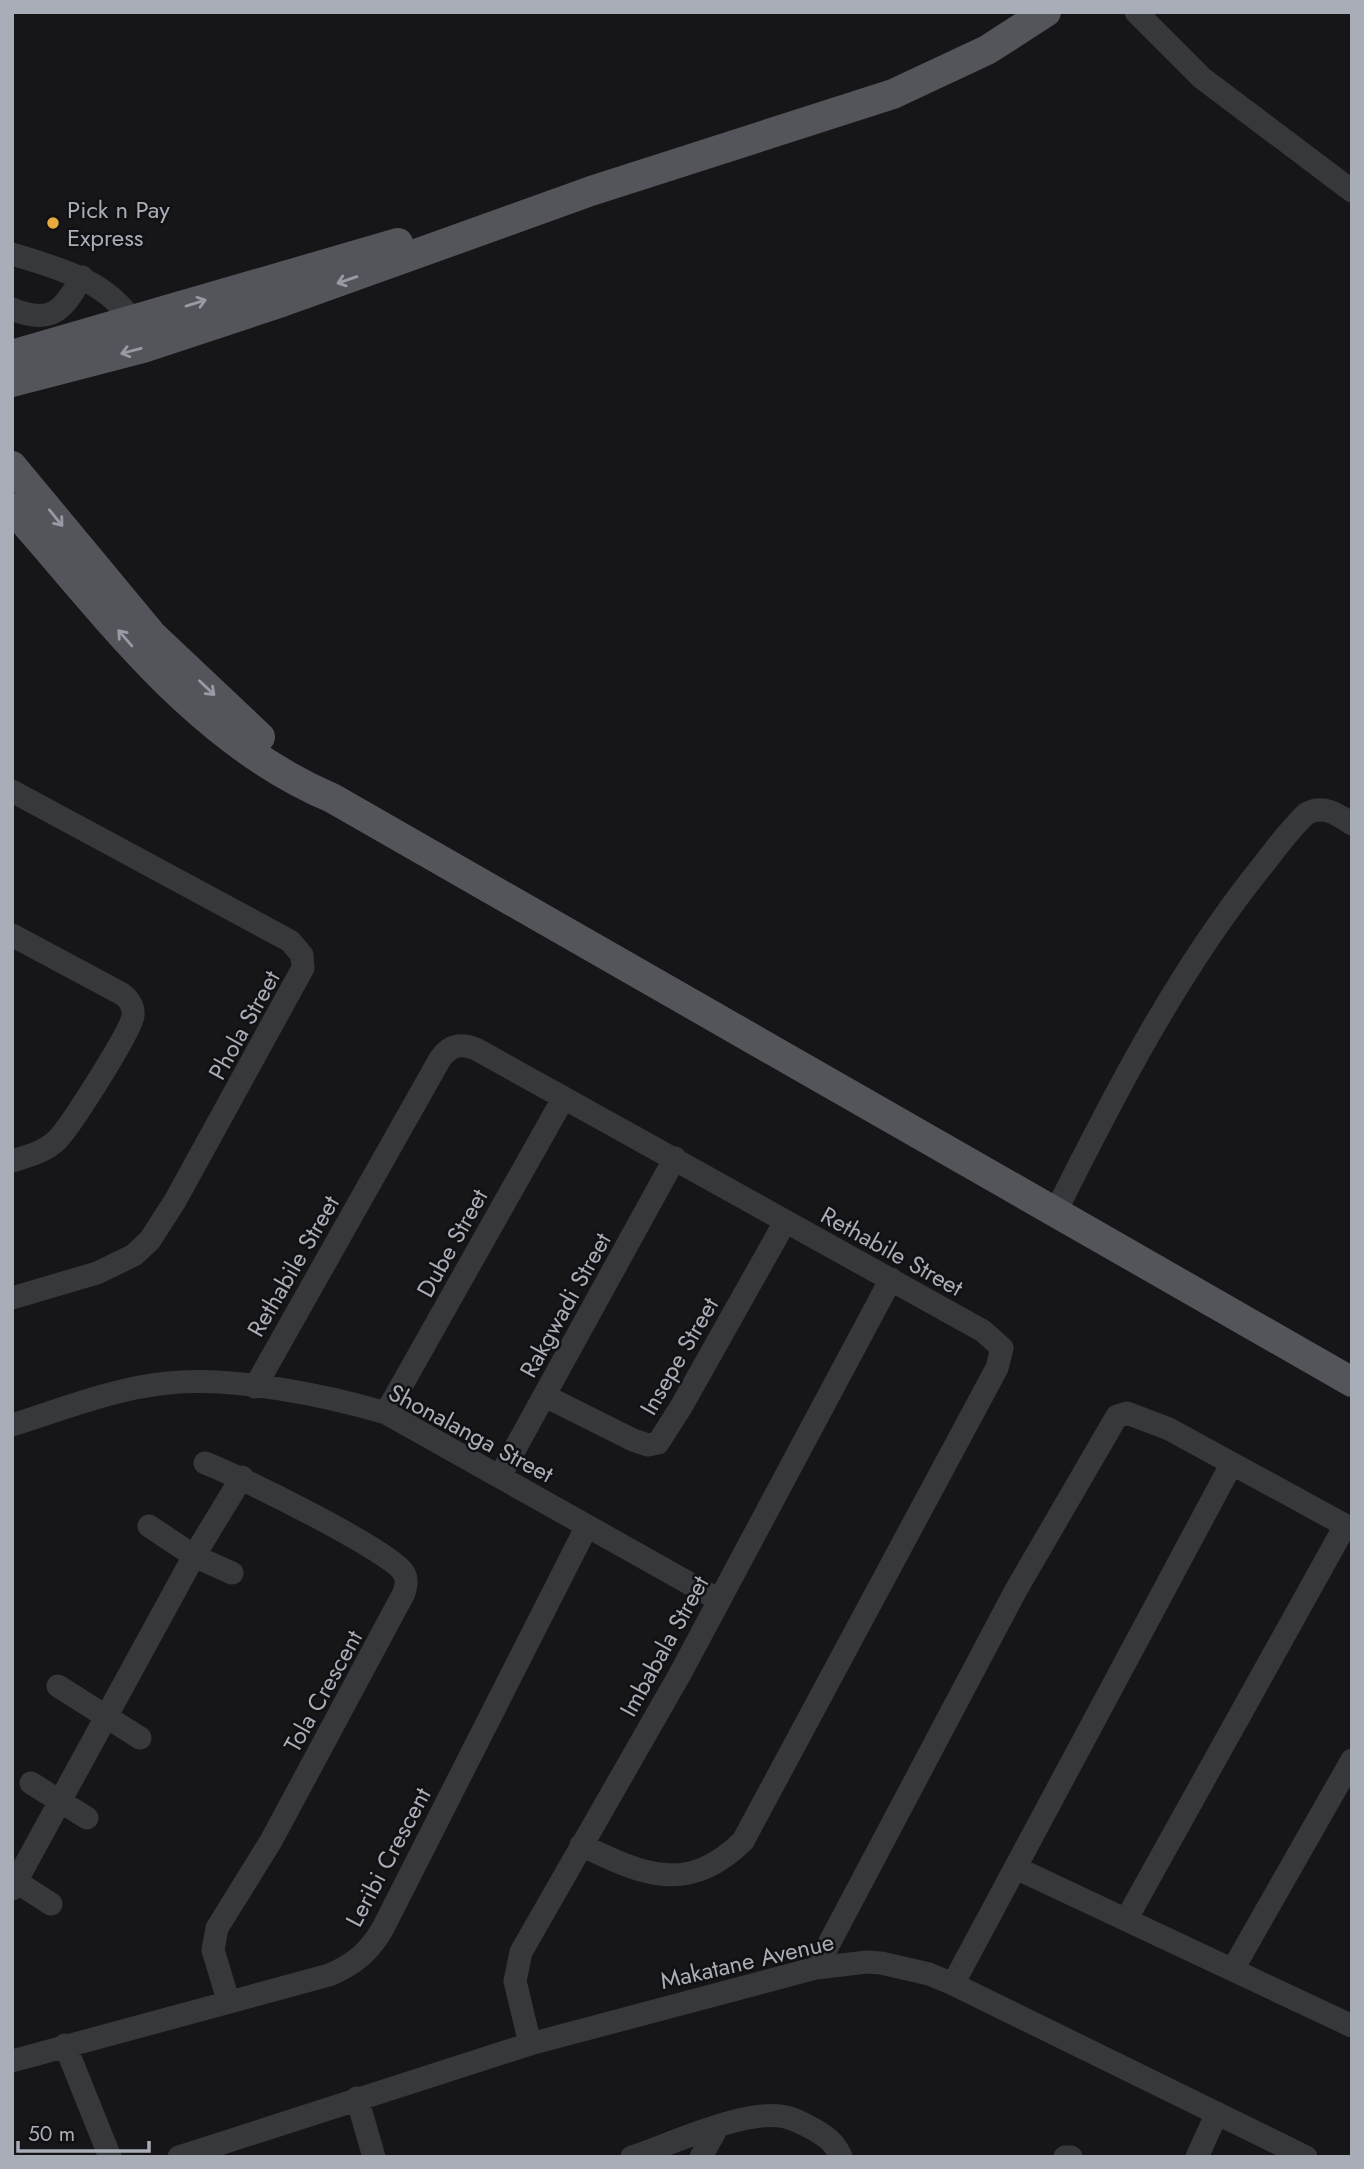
<svg xmlns="http://www.w3.org/2000/svg" width="1364" height="2169" viewBox="0 0 1364 2169" font-family="Jost,sans-serif">
<style>
.lines{fill:none;stroke-linecap:round;stroke-linejoin:round}
.minor{stroke:#37383c;stroke-width:23}
.major{stroke:#53555b;stroke-width:30}
.oneway{stroke:#989ba5}
.poi-dot{fill:#e6aa3f;stroke:#111113;stroke-width:2.5}
.labels{text-anchor:middle;dominant-baseline:central;stroke-width:5;stroke-linejoin:round;paint-order:stroke}
.poi-label{font-size:24px;fill:#a9adb7;stroke:#111113;text-anchor:start}
.street-label{font-size:24px;fill:#a9adb7;stroke:#111113}
</style>
<rect width="100%" height="100%" fill="#161618"/>
<g class="lines">
<path class="minor" d="M1136 12 1202 78 1352 191
M12 254C57 268 107 280 133 322
M12 309C51 325 63 311 82 277
M12 791 290 941 302 955 303 968 175 1201 150 1240 134 1255 97 1273 12 1298
M12 935 122 994C129 999 134 1007 133 1016 130 1033 69 1129 56 1141 44 1152 28 1156 12 1161
M1055 1213C1113 1097 1174 978 1255 875 1272 854 1287 832 1306 814 1323 804 1337 814 1352 824
M255 1387 440 1059C450 1045 460 1043 476 1049L983 1331 1002 1348 997 1368 743 1841C687 1896 642 1874 581 1845
M545 1396 633 1440 648 1445 658 1443 681 1407 785 1222
M386 1413 563 1099
M12 1425C63 1409 115 1388 168 1383 231 1376 325 1395 386 1413L719 1600
M205 1463C235 1474 391 1551 403 1572 408 1579 406 1586 404 1593L271 1841 217 1928 213 1950 228 2000
M500 1476 675 1158
M149 1526 194 1556 232 1573
M58 1686 140 1738
M31 1783 87 1818
M1016 1868 1352 2026
M12 1879 51 1904
M12 1889 194 1556 242 1477
M1127 1918 1345 1526
M816 1968 1016 1590 1117 1416 1127 1413 1169 1429 1352 1529
M1233 1969 1352 1760
M953 1984 1231 1465
M530 2044 515 1981 521 1952 680 1674 891 1279
M65 2045 110 2157
M12 2061 329 1975C354 1965 370 1951 383 1928L586 1528
M357 2098 374 2157
M179 2157 530 2044 816 1968 867 1962 881 1963 929 1974 953 1984 1306 2157
M632 2157C671 2144 741 2111 780 2116 792 2117 804 2124 815 2130 827 2137 836 2144 841 2157
M701 2157 717 2128
M1065 2157H1071
M1197 2157 1217 2113"/>
<path class="major" d="M12 355 398 243
M12 382 143 348 282 302 591 191 893 94 987 50 1046 12
M12 466 153 636 260 737
M12 508C108 616 195 740 332 798L1352 1382"/>
</g>
<defs><path id="oneway-shaft" d="M-6 0H5M1.5-3L5.5 0L1.5 3" fill="none" stroke-width="1.6" stroke-linecap="round" stroke-linejoin="round" transform="scale(1.75)"/></defs>
<g class="oneway">
<use href="#oneway-shaft" transform="translate(347 280) rotate(161)"/>
<use href="#oneway-shaft" transform="translate(196 303) rotate(-17)"/>
<use href="#oneway-shaft" transform="translate(131 351) rotate(165)"/>
<use href="#oneway-shaft" transform="translate(56 518) rotate(51)"/>
<use href="#oneway-shaft" transform="translate(125 638) rotate(-131)"/>
<use href="#oneway-shaft" transform="translate(207 688) rotate(44)"/>
</g>
<circle class="poi-dot" cx="53" cy="223" r="7"/>
<g class="labels">
<g class="poi-label">
<text x="67" y="209">Pick n Pay<tspan x="67" dy="28">Express</tspan></text>
</g>
<g class="street-label">
<text transform="translate(244 1025) rotate(-61)">Phola Street</text>
<text transform="translate(452 1243) rotate(-61)">Dube Street</text>
<text transform="translate(892 1251) rotate(29)">Rethabile Street</text>
<text transform="translate(293 1266) rotate(-60)">Rethabile Street</text>
<text transform="translate(565 1305) rotate(-61)">Rakgwadi Street</text>
<text transform="translate(679 1356) rotate(-60)">Insepe Street</text>
<text transform="translate(471 1433) rotate(28)">Shonalanga Street</text>
<text transform="translate(664 1646) rotate(-61)">Imbabala Street</text>
<text transform="translate(323 1691) rotate(-61)">Tola Crescent</text>
<text transform="translate(388 1857) rotate(-62)">Leribi Crescent</text>
<text transform="translate(747 1961) rotate(-13)">Makatane Avenue</text>
</g>
</g>
<rect width="1364" height="2169" fill="none" stroke="#a9adb7" stroke-width="28"/>
<path d="M18 2141v10h131v-10" fill="none" stroke="#a9adb7" stroke-width="3.5"/>
<text x="28" y="2141" font-size="21" fill="#a9adb7" stroke="#111113" stroke-width="5" paint-order="stroke">50 m</text>
</svg>
